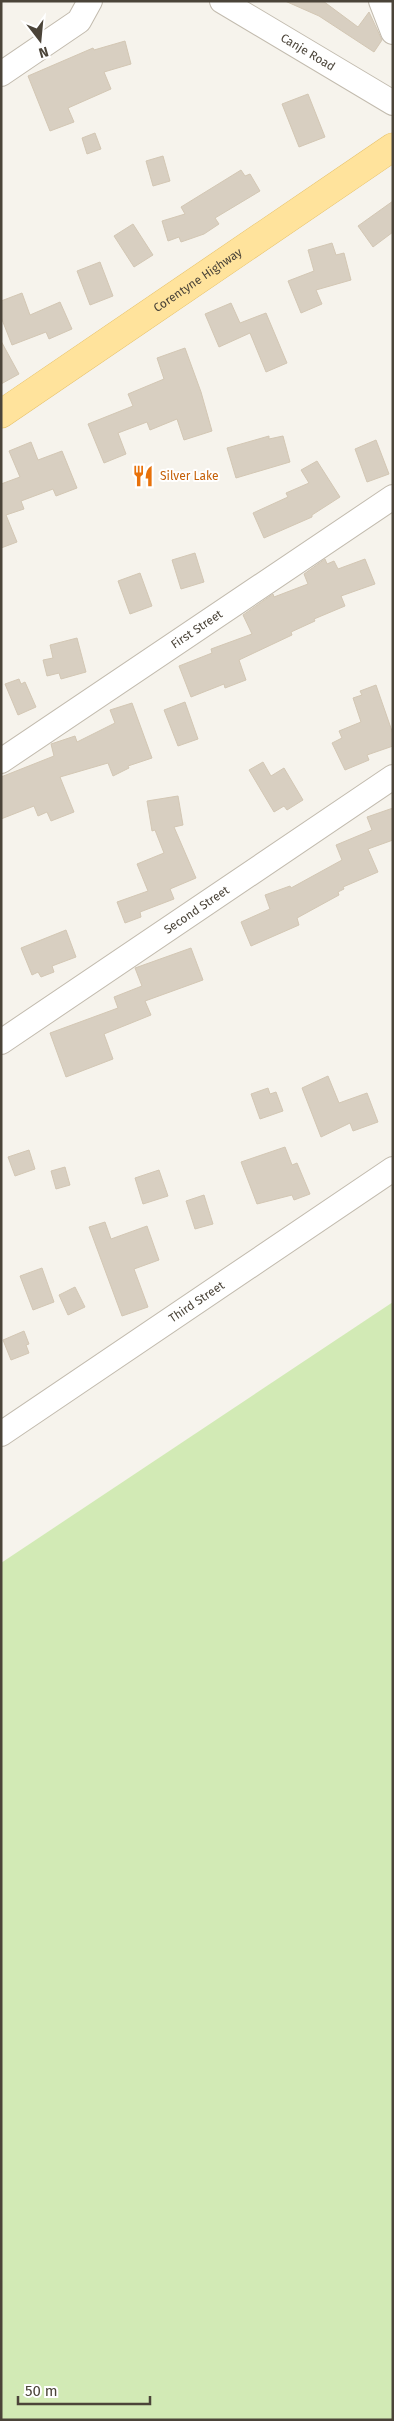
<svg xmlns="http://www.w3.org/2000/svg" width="394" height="2421" viewBox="0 0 394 2421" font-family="'Fira Sans',sans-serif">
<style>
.green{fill:#d2eab5}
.building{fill:#d8cfc1;stroke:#d3c7b4}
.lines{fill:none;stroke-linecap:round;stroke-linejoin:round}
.minor-casing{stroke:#c2bbae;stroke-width:26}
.major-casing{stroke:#e6c16a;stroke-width:29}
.minor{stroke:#fff;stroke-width:24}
.major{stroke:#ffe39c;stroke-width:28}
.labels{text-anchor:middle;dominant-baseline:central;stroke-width:4;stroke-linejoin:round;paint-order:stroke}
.street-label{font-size:12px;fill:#4b4439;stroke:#fff}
.food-label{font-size:12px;fill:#c56008;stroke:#fff;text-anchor:start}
</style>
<rect width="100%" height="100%" fill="#f6f3ec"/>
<path class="green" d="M393 1302V2420H1V1563Z"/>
<path class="building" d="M285 1H323L358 27 369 12 382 40 374 52 319 16Z
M125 41 131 64 104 72 111 89 68 108 74 122 50 131 28 76 93 48 94 50Z
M308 94 325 137 299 147 282 104Z
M95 133 101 149 87 154 82 138Z
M163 156 170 181 153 186 146 161Z
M241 170 245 176 250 174 260 191 215 218 219 224 204 234 181 242 179 237 168 241 162 221 185 214 181 207Z
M393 201V232L373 247 358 226Z
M133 224 153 255 134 267 114 236Z
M332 243 336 255 344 253 351 280 316 290 322 304 301 313 288 281 314 271 308 250Z
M100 262 113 296 90 305 77 271Z
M22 293 30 315 60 302 72 329 49 339 46 332 12 345 1 317V301Z
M231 303 240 323 266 313 287 363 266 372 250 333 219 347 205 314Z
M1 341 19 374 1 384Z
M185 348 201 392 212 431 184 440 177 419 150 430 147 422 118 433 126 454 104 463 88 424 133 406 128 394 164 379 157 358Z
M269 436V439L283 436 290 462 236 478 227 448Z
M376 440 389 474 367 482 355 449Z
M31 442 38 460 62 451 77 488 56 496 53 489 21 501 24 509 6 515 17 542 1 548V484L20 477 9 451Z
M317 461 340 497 312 515V517L264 538 253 513 288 497 286 493 309 483 301 470Z
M195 553 204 582 181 589 172 560Z
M325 559 327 564 334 561 338 569 365 559 375 584 341 596 345 606 314 619 315 621 291 632 292 635 239 660 246 680 225 688 224 684 191 697 179 666 212 653 211 649 252 634 243 615 273 594 274 597 308 584 304 574Z
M140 573 152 606 130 614 118 581Z
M77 638 86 672 61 679 59 673 47 676 43 660 53 658 50 645Z
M19 679 21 684 25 682 36 707 18 715 5 684Z
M376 685 393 734V746L367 755 369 760 345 770 332 743 342 738 339 731 361 722 353 698 362 695 360 691Z
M185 702 198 739 178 746 164 710Z
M132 703 152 758 128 766 129 768 113 776 108 763 60 777 74 812 51 821 47 812 38 816 34 806 1 819V777L54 756 51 744 75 736 77 742 115 723 110 710Z
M263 762 271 776 284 768 303 800 287 810 284 806 274 812 249 770Z
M178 796 183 825 174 827 196 878 170 889 174 899 140 912 141 917 125 923 117 902 148 891 137 864 164 853 155 830 152 831 147 801Z
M393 808V840L368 849 378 872 343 887 344 889 338 892 339 895 297 918 299 925 251 946 241 922 270 909 265 895 290 886 291 888 342 860 336 845 372 830 367 817Z
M66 930 76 957 52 966 54 972 41 977 38 972 32 975 21 948Z
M191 948 203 980 145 1001 151 1015 104 1034 113 1059 66 1077 50 1033 118 1008 114 997 142 986 135 968Z
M328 1076 339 1103 367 1093 378 1122 353 1131 350 1123 321 1137 302 1088Z
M268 1088 270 1094 276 1092 283 1111 260 1119 251 1094Z
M285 1147 292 1165 297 1163 310 1194 294 1200 292 1195 257 1204 241 1162Z
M29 1150 35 1169 15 1176 8 1157Z
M65 1167 70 1185 56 1189 51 1171Z
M159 1170 168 1196 143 1204 135 1178Z
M204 1195 213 1224 195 1229 186 1201Z
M105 1222 111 1239 147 1226 159 1260 134 1269 148 1307 122 1316 89 1227Z
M42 1268 54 1302 33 1310 20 1276Z
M75 1287 85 1307 68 1315 59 1295Z
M24 1331 29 1344 26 1345 29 1353 11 1360 3 1340Z"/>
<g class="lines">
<g class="minor-casing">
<g id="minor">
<path id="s1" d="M222 1 393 103"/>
<path d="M381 1 393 32"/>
<path d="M1 74 79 21 90 1"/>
<path id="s2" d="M1 761 393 497"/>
<path id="s3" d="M1 1042 393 777"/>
<path id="s4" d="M1 1434 393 1169"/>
</g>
</g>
<g class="major-casing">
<g id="major">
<path id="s5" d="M1 414 393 147"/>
</g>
</g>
<use href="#minor" class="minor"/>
<use href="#major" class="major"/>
</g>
<defs>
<g id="restaurant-bare" transform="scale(1.725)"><path d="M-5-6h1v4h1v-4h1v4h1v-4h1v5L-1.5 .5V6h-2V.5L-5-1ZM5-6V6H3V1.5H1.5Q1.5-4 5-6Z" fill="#e8710a" stroke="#fff" stroke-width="2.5" paint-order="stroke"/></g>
</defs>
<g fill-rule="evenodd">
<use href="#restaurant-bare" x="143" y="476"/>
</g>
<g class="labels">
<g class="street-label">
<text stroke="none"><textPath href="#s1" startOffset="100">Canje Road</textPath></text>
<text stroke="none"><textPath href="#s5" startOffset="238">Corentyne Highway</textPath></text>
<text stroke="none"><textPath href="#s2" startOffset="236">First Street</textPath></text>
<text stroke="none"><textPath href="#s3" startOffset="236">Second Street</textPath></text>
<text stroke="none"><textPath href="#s4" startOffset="236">Third Street</textPath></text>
</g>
<g class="food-label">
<text x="160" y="476">Silver Lake</text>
</g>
</g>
<rect width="394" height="2421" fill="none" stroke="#4b4439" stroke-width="5"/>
<g transform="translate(40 40) rotate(164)" stroke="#ffffff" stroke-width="4" paint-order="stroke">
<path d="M0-4L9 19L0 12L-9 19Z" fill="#4b4439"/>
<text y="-8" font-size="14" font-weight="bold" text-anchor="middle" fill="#4b4439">N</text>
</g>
<path d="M18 2396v8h132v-8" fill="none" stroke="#4b4439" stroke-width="2.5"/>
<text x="25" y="2396" font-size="15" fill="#4b4439" stroke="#ffffff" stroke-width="4" paint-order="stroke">50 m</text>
</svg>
